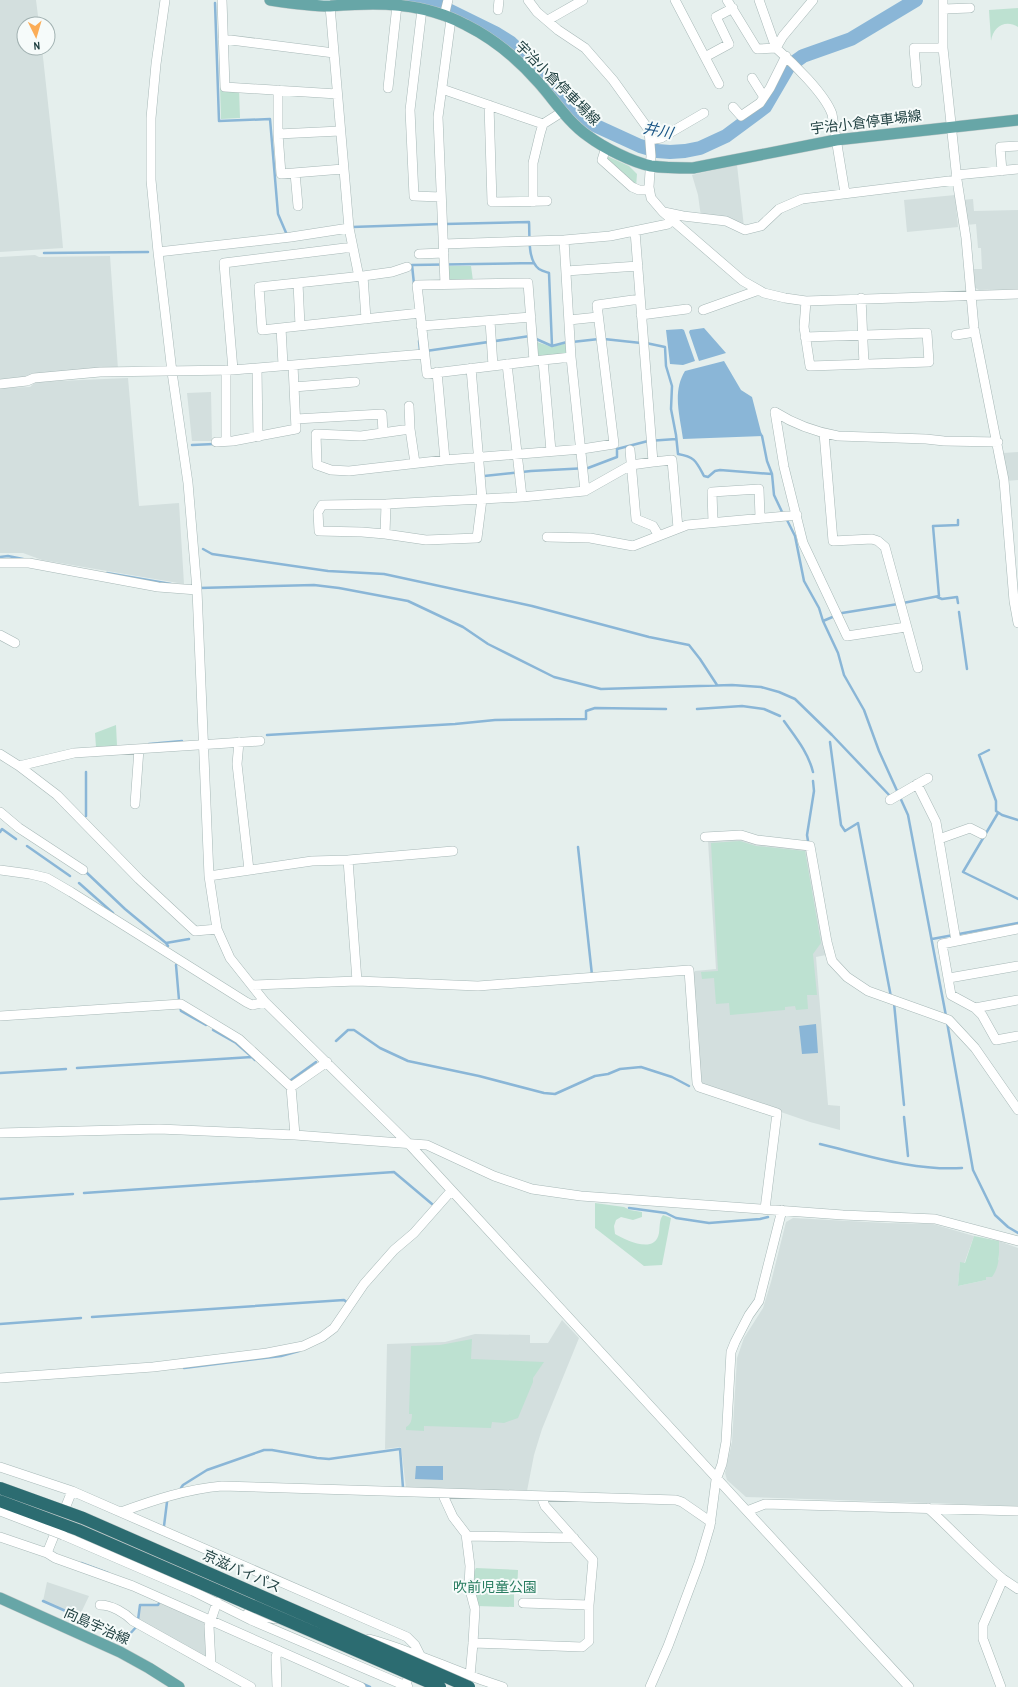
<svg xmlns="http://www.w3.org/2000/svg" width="1018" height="1687" viewBox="0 0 1018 1687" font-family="'Archivo Narrow','Noto Sans JP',sans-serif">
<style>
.built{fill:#d3dfde}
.green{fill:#bde1d1}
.water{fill:#8ab6d7}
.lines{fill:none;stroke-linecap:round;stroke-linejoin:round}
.stream{stroke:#8ab6d7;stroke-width:2.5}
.river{stroke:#8ab6d7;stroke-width:14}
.minor-casing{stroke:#a7b8b7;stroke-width:10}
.major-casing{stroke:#c1caca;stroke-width:12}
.minor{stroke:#fff;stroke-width:9}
.major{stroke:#67a6a7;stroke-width:11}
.minor-bridge-casing{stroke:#a7b8b7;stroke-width:10;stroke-linecap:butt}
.highway-bridge-casing{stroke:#c1caca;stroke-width:13;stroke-linecap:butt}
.minor-bridge{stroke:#fff;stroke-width:9}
.highway-bridge{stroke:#2c6c71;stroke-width:12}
.labels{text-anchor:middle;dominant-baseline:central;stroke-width:4;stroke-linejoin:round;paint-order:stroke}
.street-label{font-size:14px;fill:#224243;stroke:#f6fbfa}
.park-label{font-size:14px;fill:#297d61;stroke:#f6fbfa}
.water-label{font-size:15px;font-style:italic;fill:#175384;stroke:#f6fbfa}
</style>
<rect width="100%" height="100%" fill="#e5efed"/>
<path class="built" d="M0 0H36L39 24H24V48H42L59 204 63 248 0 252Z
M737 165 744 227 701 217 698 195 692 175Z
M955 195 958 227 907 232 904 200Z
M973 199 974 211 1018 210V289L979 290 974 287 973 269H982L981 248H978L976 224 967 225 962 200Z
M35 255 39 257 110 256 118 369 0 381V257Z
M128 378 139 506 179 503 184 584 42 560 23 553H0V388L30 387 35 382Z
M211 392 212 441H192L187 393Z
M1018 452V480L1006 481 1003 453Z
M739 838 808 848 826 955 816 957 828 1105 840 1106V1130L810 1122 703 1085 700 1082 693 974 695 971 716 969 708 841 710 839Z
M793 1218 886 1223 933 1224 974 1236 964 1264 960 1263 958 1286 986 1280V1277L999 1259V1241L1018 1248V1506L746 1497 727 1480 725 1473 732 1442 737 1358 744 1338 763 1308 771 1282 786 1222Z
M562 1320 579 1338 542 1429 534 1455 527 1491 406 1488 401 1447 385 1449 387 1344 445 1342 475 1334 530 1335V1343H548Z
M47 1582 89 1596 79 1617 43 1601Z
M160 1601 191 1614 192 1617 206 1623V1658L138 1620 140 1605H158Z"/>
<path class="green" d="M1018 8V27C1005 19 993 27 991 41L989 10Z
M220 87 239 88 240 118 221 119Z
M607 156 629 166 637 174 636 187 631 184V180L626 175H622L607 160Z
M447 266H471L473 281 452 282 448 278Z
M537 342 552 347 567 343 568 352 566 355 540 357 538 354Z
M116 725 117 746 96 747 95 733Z
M740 841 756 846 805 851 821 943 813 954 817 995H807L808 1009 796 1010 795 1006 785 1007V1010L730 1015 729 1003 716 1004 714 978 702 979 701 972 718 971 711 843Z
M595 1203 624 1207 630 1210 642 1212V1217L633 1220 621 1217 616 1220 614 1226 615 1234C626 1240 655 1255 659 1233 660 1227 659 1220 663 1215L671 1218 662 1265 644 1266 595 1228Z
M974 1236 999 1241C999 1255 1000 1266 992 1277H986V1280L958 1286 960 1262 965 1263Z
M472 1339 471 1359 544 1362 533 1378V1382L518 1418 504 1423 492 1422 491 1428 424 1426V1431L406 1430V1427C411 1425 412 1419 412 1414H409L411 1346 440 1345Z
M476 1568 518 1570 517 1594H514V1607L476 1606C473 1593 468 1580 476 1568Z"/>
<path class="water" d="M704 328 726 353 699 361 689 332 690 330Z
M682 329 684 330 695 361 683 365 670 364 666 330Z
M724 361 741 390 752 397 761 432 763 436 683 439C680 416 672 392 685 371Z
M816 1024 818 1053 802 1054 799 1026Z
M416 1466H443V1480L415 1479Z"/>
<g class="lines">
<path class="stream" d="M215 3 219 121 270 119 278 214 287 235
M445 224 529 222C530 235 527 260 539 269 542 271 546 272 549 273L552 346
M352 227 440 224
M44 253 148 252
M414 284 412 265 534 263
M534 338 552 346 567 342
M604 339 641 343
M419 341 420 351
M572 342 599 339
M646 343 665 347 666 366 672 386 671 409 676 435 678 454C695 457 696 461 704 476L708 477 715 471 720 470 772 474 774 495 783 514
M426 351 530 336
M762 436 767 461 772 474
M192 445 214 444
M484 476 531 471 588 468 617 457V449L648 441 676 439
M786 518 795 536 804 581 819 608 823 621 838 653 844 675 864 710 879 751 908 815 946 1016
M203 549 212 554 328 571 384 574 532 606 649 637 689 645 700 659 717 685
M0 557 8 556 23 559
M107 573 171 584
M199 588 314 585 339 588 408 601 463 627 488 644 554 677 601 689 732 685 761 687 779 692 795 699 832 735 891 797
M937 597 942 599 957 597 958 603
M903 603 939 596 933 526 958 525V520
M959 612 967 669
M823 621 842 613 898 604
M697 709 742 706 764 709 780 716
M784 721C796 738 808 752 813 772
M267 735 455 724 495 720 586 719V711L595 708 666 709
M830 742 841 825 845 831 858 823 891 997
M149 744 182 741
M989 750 979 755 996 801V811L1002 815 1018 820
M998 813 963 872 1018 899
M86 816V772
M0 832 2 829 16 839
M808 841 807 835 814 791 813 781
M27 846 70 876
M578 847 592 975
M87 873 125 909 166 943 168 946
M79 883 113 913
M932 939 1018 923
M166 943 189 939
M176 965 179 1000
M894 1003 904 1105
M180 1006 181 1011 206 1025
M947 1022 973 1170 995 1215 1008 1227 1018 1233
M213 1030 236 1043 252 1057
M336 1041 348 1030H354L380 1048 408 1061 479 1076 544 1093 555 1094 595 1076 608 1074 620 1069 641 1067 672 1077 689 1086
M77 1068 252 1057 255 1060
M0 1073 66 1069
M291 1080 316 1062
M904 1117 908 1156
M820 1144C866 1155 914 1171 962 1168
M84 1193 394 1172 432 1204
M0 1199 73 1194
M629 1208 666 1213 676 1218 709 1223 760 1219 768 1217
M92 1317 344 1300 348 1303
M0 1324 81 1318
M184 1368 281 1356 299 1351
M181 1488 183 1485 207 1470 264 1450H272L317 1458 329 1459 400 1449 403 1488
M164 1526 167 1502
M81 1563 108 1573
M43 1601 104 1628 128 1636 137 1626
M138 1620 140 1605H158L160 1601
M363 1684 370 1687"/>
<path class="river" d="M413 0 438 5 495 33 511 43 540 70 566 105 581 119 640 146 657 151 670 152 685 151 700 148 726 136 765 107 789 66 803 56 851 39 916 0"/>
<g class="minor-casing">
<path id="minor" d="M165 0 156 64 151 118V180L158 252 172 372 188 483 197 590 209 876 217 929
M222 0 225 87 337 94
M322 0 330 6 349 228 359 277
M528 0 537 12 558 30 585 48 613 80 649 130 651 156 649 187 651 198 663 212 743 281 764 293 785 298 806 301 1018 294
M675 0 719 84
M727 0 757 49 776 48C793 63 825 94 832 114L845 193
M759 0 776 48 783 36 813 0
M943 0V48L957 180 966 238 974 328 1004 480 1014 601 1018 623
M422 9 410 110 414 196 441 197
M944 9 970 8
M498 10 499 0
M444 16 448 0
M548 20 583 0
M223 39 334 53
M705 57 729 44 716 17 733 8
M752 78 764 97
M917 83 914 48H943
M388 88 397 5
M442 89 543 124
M278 90V134L281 174 343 169
M489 105 492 202 547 201
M733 107 741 116 760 103 770 88 786 56
M278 134 340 131
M650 140 661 138 704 113
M606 147 602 160 632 187 639 190H649
M1002 171 1000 147 1018 146
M295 173 298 206
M956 175 1018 169
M533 202V163L540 134 543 124 562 112
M664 212 683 216 726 221 745 230 761 226 779 209 802 199 957 180
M564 240 571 357 585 491
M444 244 564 240 610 236 668 224 672 220
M158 252 291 237 349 228
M419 254 444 253
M566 271 638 266
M363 276 392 272 407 267
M298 283 300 326
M445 284 438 117 451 19
M861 298 864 364
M703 310 759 290
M641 315 687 309
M366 319 363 276 259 287 262 330 420 313
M569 320 598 317
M490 321 493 366
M421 326 531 317
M281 328 283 365
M956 335 975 332
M805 337 927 333 929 362 810 366 804 327 806 301
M543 360 551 451
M534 361 528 283 417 285 427 374C475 368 523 362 571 357
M507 364 522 497
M257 368 258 437
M471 368 482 499 522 497 585 491 631 465 653 462 635 231
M226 370V441
M233 370 224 263 353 247
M437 372 445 460
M0 384 27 381 34 378 100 372 233 370 424 354
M294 387 355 382
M409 406 410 429 415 463
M775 412 784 467 803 543 847 636 906 627
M775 412C794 424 816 432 838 436L926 439 944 441 998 442
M296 419 382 414 383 433
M410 429 361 436 316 434 317 465 331 470 349 471 445 460 582 449 614 444 597 305 640 299
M824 433 833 541 872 539 878 541 885 547 918 668
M216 442 233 441 296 429 293 365
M630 450 636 519 653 526 659 536
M653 462 672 460 678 528
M713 522 712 492 759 489 760 517
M385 534 362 532 319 531 318 512 322 505 386 504 482 499 477 538 426 540 385 534 386 504
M547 537 590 538 633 546 687 525 797 515
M0 563H29L158 587 197 590
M0 635 15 643
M239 742 237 764 249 870
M0 754 19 766 57 795 139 879 195 931 217 929 230 958 265 1002 408 1143 909 1687
M19 766 74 753 260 741
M917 784 936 822 956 941
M890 800 928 778
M135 804 139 749
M0 812 19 828 83 870
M705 837 741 835 757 840 810 846 827 942 832 961 847 977 868 991 949 1020 975 1048 1018 1110
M939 839 970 828 982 834
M348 860 357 981
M0 870 30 874 47 878 71 892 246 1002 252 1005 265 1002
M209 876 312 861 348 860 453 851
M1018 929 942 944 951 995 975 1008 982 1015 996 1040 1018 1036
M949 978 1018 966
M252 985 357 981 478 986 689 970 697 1083 699 1087 777 1113 765 1209
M975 1008 1018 1000
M0 1016 181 1004 239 1039 291 1087
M0 1133 159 1129 295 1135 427 1145 494 1176 532 1189 581 1196 843 1215 935 1219 1018 1241
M295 1135 291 1087 327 1062
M0 1378 153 1367 267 1353 303 1346 322 1337 334 1328 364 1284 394 1250 414 1233 451 1191
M0 1467 72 1491 407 1637 415 1645 420 1655 404 1687
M442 1493 453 1517 466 1534 470 1566 469 1586 475 1609 473 1643 470 1676
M928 1508C954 1532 977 1557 1003 1579
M747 1511 765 1504 1018 1511
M121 1512C154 1500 187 1489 222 1486L676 1500 682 1502 711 1522
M63 1535 193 1591 251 1620 408 1687
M466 1536 574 1538
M0 1537 47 1553 55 1558 133 1586 361 1687
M47 1553 72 1491
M523 1603 589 1605
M100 1605C112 1605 125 1613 133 1621L251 1687
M248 1613 276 1619
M369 1639C415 1651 457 1673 503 1687
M473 1643 582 1647 589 1641V1605L593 1560 545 1506 541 1496
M211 1665 209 1626 217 1602
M277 1687 276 1657 278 1650
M650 1687 668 1646 699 1563 710 1526 716 1480 722 1464 726 1442 731 1352 735 1342 749 1315 759 1301 782 1210
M1001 1687 983 1639V1625L1003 1579 1018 1589"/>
</g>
<g class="major-casing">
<path id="major" d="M270 0C290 3 310 6 330 6 344 5 358 4 373 4 404 4 438 10 466 25 494 39 519 60 539 83 555 101 568 122 588 136 604 148 632 162 651 166 665 168 679 168 693 168L836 140 1018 120
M0 1598 120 1652 149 1668 179 1687"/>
</g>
<use href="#minor" class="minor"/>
<use href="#major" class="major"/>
<g class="minor-bridge-casing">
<path id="minor-bridge" d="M0 1511 63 1535"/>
</g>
<g class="highway-bridge-casing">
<path id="highway-bridge" d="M0 1488 83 1518 469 1687
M0 1501 78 1530 440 1687"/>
</g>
<use href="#minor-bridge" class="minor-bridge"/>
<use href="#highway-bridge" class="highway-bridge"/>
</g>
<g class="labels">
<g class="street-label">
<text transform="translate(558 83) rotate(45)">宇治小倉停車場線</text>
<text transform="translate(866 122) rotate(-7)">宇治小倉停車場線</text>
<text transform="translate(242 1571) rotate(24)">京滋バイパス</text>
<text transform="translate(97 1626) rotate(24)">向島宇治線</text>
</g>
<g class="park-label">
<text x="495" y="1587">吹前児童公園</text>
</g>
<g class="water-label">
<text transform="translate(658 130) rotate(11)">井川</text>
</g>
</g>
<g transform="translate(36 36) rotate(175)"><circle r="19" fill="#f6fbfa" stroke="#a1b1b1"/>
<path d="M0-3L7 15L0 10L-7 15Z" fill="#fbad57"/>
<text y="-6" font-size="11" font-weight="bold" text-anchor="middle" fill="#224243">N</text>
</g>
</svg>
